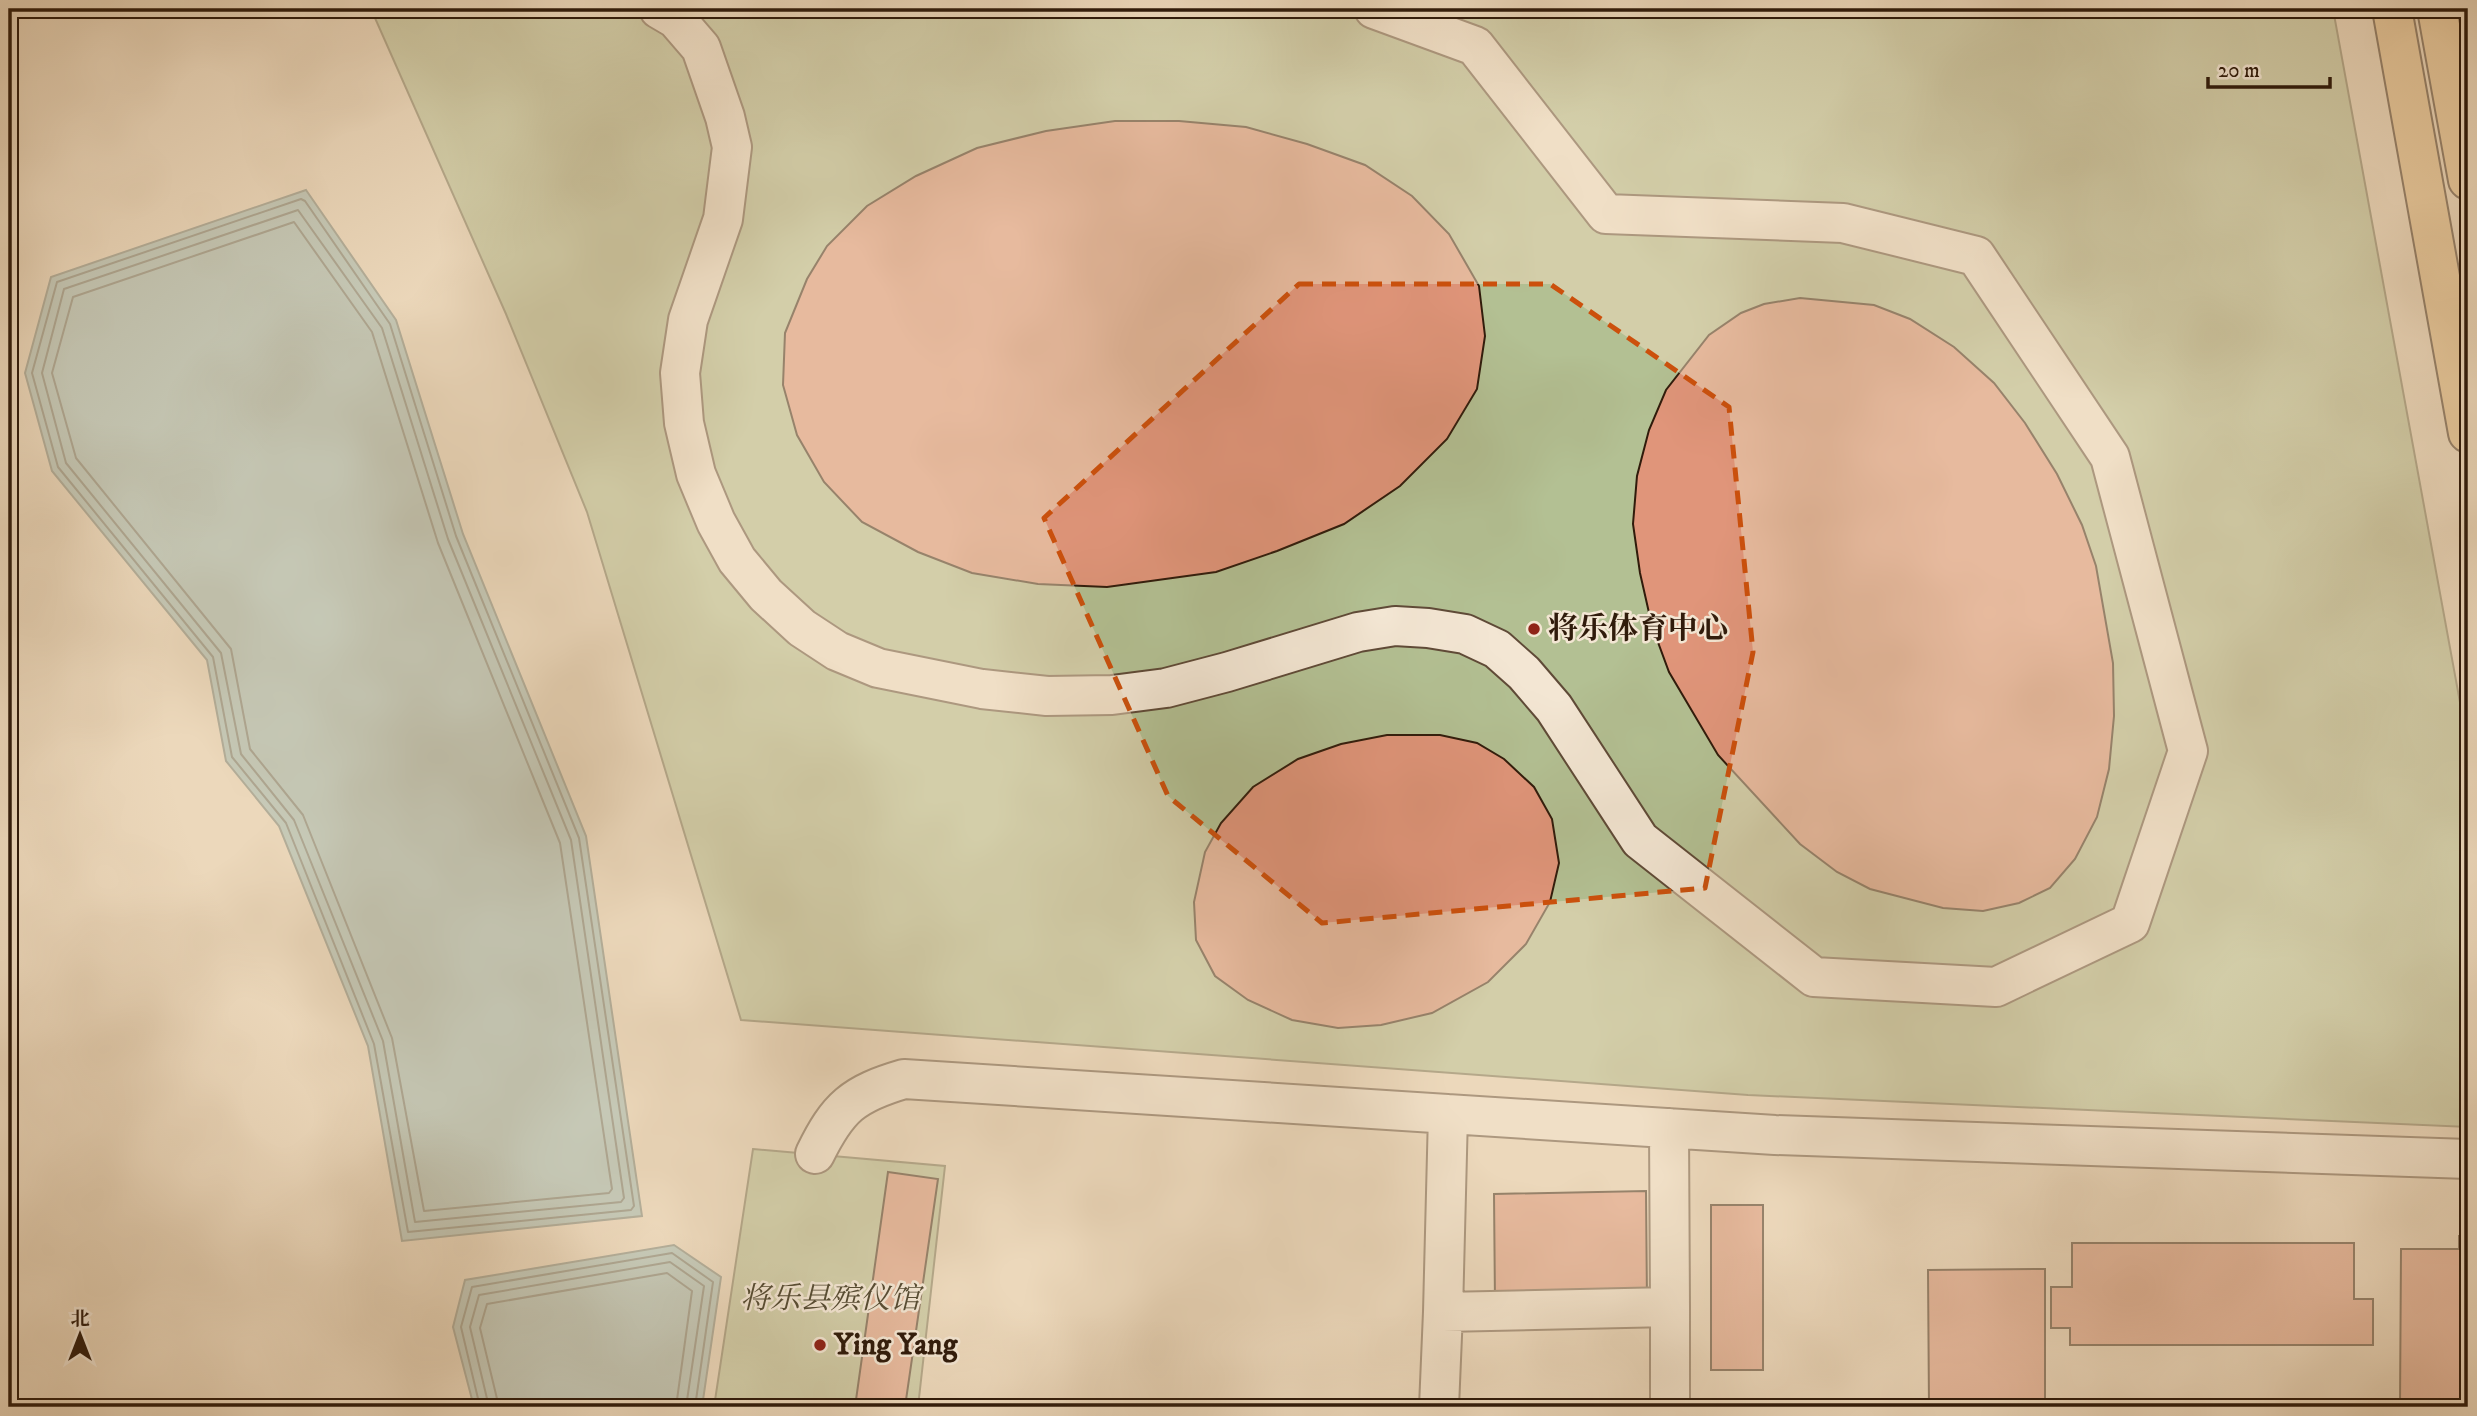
<svg xmlns="http://www.w3.org/2000/svg" width="2477" height="1416" viewBox="0 0 2477 1416" font-family="'IM FELL DW Pica','Noto Serif SC',serif">
<style>
.green{fill:#b3c093;stroke:#726e4f;stroke-width:2}
.water{fill:#99b9b3;stroke:#6f7a70;stroke-width:2}
.lines{fill:none;stroke-linecap:round;stroke-linejoin:round}
.shore{stroke:#646a5f;stroke-width:2}
.building{fill:#e0957a;stroke:#301b0b;stroke-width:2}
.minor-casing{stroke:#5f4a37;stroke-width:42}
.major-casing{stroke:#301b0b;stroke-width:42}
.minor{stroke:#f3e6d3;stroke-width:38}
.major{stroke:#e6bc7e;stroke-width:38}
.marked{fill:none;stroke:#cc500c;stroke-width:5;stroke-dasharray:14 9;stroke-linejoin:round}
.poi-dot{fill:#8f2418;stroke:#f3e6d3;stroke-width:2.5}
.labels{text-anchor:middle;dominant-baseline:central;stroke-width:5;stroke-linejoin:round;paint-order:stroke}
.poi-label{font-size:30px;font-weight:bold;fill:#301b0b;stroke:#f3e6d3;text-anchor:start}
.park-label{font-size:30px;font-style:italic;fill:#574d34;stroke:#f3e6d3}
</style>
<rect width="100%" height="100%" fill="#ecd8bb"/>
<filter id="stains"><feTurbulence type="fractalNoise" baseFrequency=".00286" numOctaves="4"/><feColorMatrix values="0 0 0 0 .2 0 0 0 0 .09 0 0 0 0 .02 0 0 0 .5 -.17"/></filter>
<radialGradient id="worn" r=".72"><stop offset=".6" stop-color="#630" stop-opacity="0"/><stop offset="1" stop-color="#630" stop-opacity=".3"/></radialGradient>
<path class="green" d="M371 9H2333L2468 746V1127L1748 1095 741 1020 587 512 506 314Z
M753 1149 945 1166 918 1407H714Z"/>
<path class="water" d="M306 190 396 320 463 534 586 836 642 1216 402 1241 368 1046 279 826 226 761 207 660 52 471 25 373 51 277Z
M674 1245 721 1277 702 1407H474L453 1327 465 1280Z"/>
<g class="lines">
<path class="shore" d="M301 199 305 201 390 324 456 536 579 838 634 1206 631 1210 408 1232 374 1044 286 823 232 757 213 657 58 467 32 373 57 282Z
M298 210 382 328 448 539 571 840 624 1198 621 1202 415 1222 383 1041 294 820 241 754 221 653 66 463 42 373 64 289Z
M294 222 372 332 438 543 560 843 612 1189 609 1193 424 1211 392 1038 303 815 250 749 231 649 76 458 52 373 73 297Z
M480 1407 461 1327 472 1287 672 1253 713 1282 695 1407
M489 1407 470 1327 479 1295 670 1262 704 1286 686 1407
M499 1407 480 1328 487 1304 667 1273 692 1291 676 1407"/>
</g>
<path class="building" d="M1115 121H1179L1246 127 1307 144 1365 165 1412 196 1449 234 1479 286 1485 336 1477 389 1447 439 1400 486 1344 524 1277 551 1216 572 1107 587 1038 584 972 573 918 552 862 522 824 482 797 435 783 385 785 333 807 279 827 246 867 206 916 176 977 148 1046 131Z
M1800 298 1874 305 1910 319 1954 347 1994 383 2025 423 2057 474 2082 525 2096 566 2113 663 2114 716 2109 769 2097 817 2075 859 2050 888 2019 903 1983 911 1943 908 1870 889 1837 872 1800 844 1718 755 1669 672 1652 626 1640 573 1633 524 1637 476 1649 430 1666 390 1709 335 1741 313 1764 304Z
M1387 735H1440L1477 743 1504 759 1534 787 1552 819 1559 863 1550 902 1526 944 1488 982 1432 1013 1381 1025 1338 1028 1292 1020 1248 1000 1215 976 1196 940 1194 902 1205 852 1221 823 1253 787 1298 759 1341 744Z
M888 1172 938 1179 905 1407H855Z
M1646 1191 1647 1302 1495 1304 1494 1194Z
M1711 1205H1763V1370H1711Z
M2459 1236H2468V1407H2400L2401 1249H2459Z
M2072 1243H2354V1299H2373V1345H2070V1328H2051V1287H2072Z
M2045 1269V1407H1929L1928 1270Z"/>
<g class="lines">
<g class="minor-casing">
<path id="minor" d="M659 9 676 19 701 48 725 117 732 147 723 219 688 320 680 373 684 423 696 474 716 522 737 560 766 595 802 628 837 651 878 668 982 689 1047 696 1112 695 1166 688 1227 672 1358 632 1395 626 1428 628 1465 634 1497 649 1524 673 1554 708 1640 840 1814 977 1996 987 2130 923 2188 751 2110 457 1976 256 1843 223 1606 214 1475 46 1374 9
M1448 1114 1443 1312 1670 1307 1669 1128
M815 1154C838 1107 853 1094 904 1079L1775 1135 2468 1159
M1439 1407 1443 1312
M1670 1407V1307"/>
</g>
<g class="major-casing">
<path id="major" d="M2392 9 2468 433
M2437 9 2468 180"/>
</g>
<use href="#minor" class="minor"/>
<use href="#major" class="major"/>
</g>
<path d="M0 0H2477V1416H0ZM1299 284H1550L1729 407 1753 652 1705 888 1322 923 1168 796 1044 518Z" fill="#ecd8bb" fill-opacity=".55" fill-rule="evenodd"/>
<path class="marked" d="M1299 284H1550L1729 407 1753 652 1705 888 1322 923 1168 796 1044 518Z"/>
<g class="poi-dot">
<circle cx="1534" cy="629" r="7"/>
<circle cx="820" cy="1345" r="7"/>
</g>
<g class="labels">
<g class="poi-label">
<text x="1548" y="629">将乐体育中心</text>
<text x="834" y="1345">Ying Yang</text>
</g>
<g class="park-label">
<text x="830" y="1299">将乐县殡仪馆</text>
</g>
</g>
<rect width="2477" height="1416" fill="none" stroke="#ecd8bb" stroke-width="35"/>
<rect x="10" y="10" width="2456" height="1395" fill="none" stroke="#301b0b" stroke-width="3.5"/>
<rect x="18" y="18" width="2442" height="1381" fill="none" stroke="#301b0b" stroke-width="2"/>
<g transform="translate(80 1335)" stroke="#f3e6d3" stroke-width="5" paint-order="stroke">
<path d="M0-5L12 26L0 18L-12 26Z" fill="#301b0b"/>
<text y="-10" font-size="19" font-weight="bold" text-anchor="middle" fill="#301b0b">北</text>
</g>
<path d="M2208 77v10h122v-10" fill="none" stroke="#301b0b" stroke-width="3.5"/>
<text x="2218" y="77" font-size="21" fill="#301b0b" stroke="#f3e6d3" stroke-width="5" paint-order="stroke">20 m</text>
<rect width="100%" height="100%" filter="url(#stains)"/>
<rect width="100%" height="100%" fill="url(#worn)"/>
</svg>
